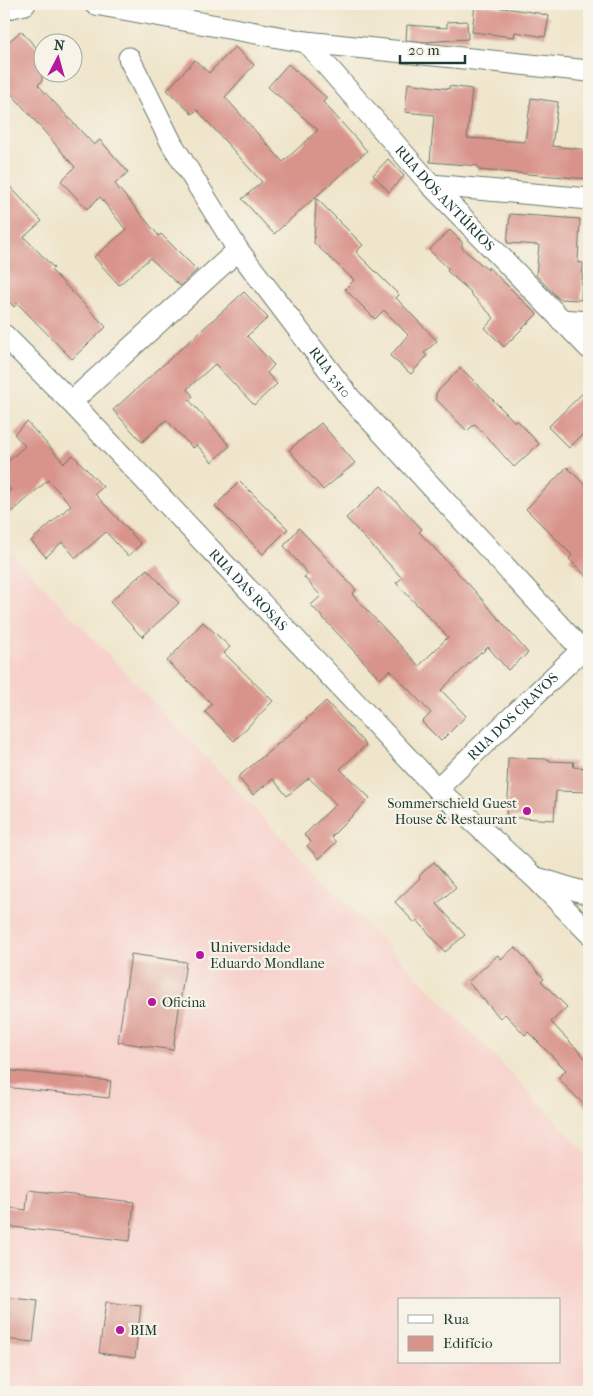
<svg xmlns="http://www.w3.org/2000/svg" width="593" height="1396" viewBox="0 0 593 1396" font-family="'IM FELL French Canon',serif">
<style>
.built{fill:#f7d0cb;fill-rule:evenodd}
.building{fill:#d8938a}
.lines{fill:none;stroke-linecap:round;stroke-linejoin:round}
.street-casing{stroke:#687869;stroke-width:23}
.street{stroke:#fff;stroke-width:21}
.poi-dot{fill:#b5179e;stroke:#f7f3e8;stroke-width:2}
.labels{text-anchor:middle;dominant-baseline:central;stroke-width:4.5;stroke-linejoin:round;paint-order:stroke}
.street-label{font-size:14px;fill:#1f3d34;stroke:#f7f3e8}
.poi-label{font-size:14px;fill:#1f3d34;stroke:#f7f3e8;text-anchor:start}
</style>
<rect width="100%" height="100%" fill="#f7f3e8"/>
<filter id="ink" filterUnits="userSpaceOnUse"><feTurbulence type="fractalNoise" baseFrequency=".02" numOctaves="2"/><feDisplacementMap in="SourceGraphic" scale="10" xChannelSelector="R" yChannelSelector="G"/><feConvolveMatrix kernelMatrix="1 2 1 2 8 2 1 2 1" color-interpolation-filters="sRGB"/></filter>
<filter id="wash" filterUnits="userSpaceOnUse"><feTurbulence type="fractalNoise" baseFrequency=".0096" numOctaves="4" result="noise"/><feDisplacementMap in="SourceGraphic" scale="20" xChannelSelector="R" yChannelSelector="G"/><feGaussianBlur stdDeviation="1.12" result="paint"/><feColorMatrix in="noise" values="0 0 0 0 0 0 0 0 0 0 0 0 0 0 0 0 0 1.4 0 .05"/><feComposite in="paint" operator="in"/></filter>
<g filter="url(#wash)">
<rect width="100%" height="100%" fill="#efe5cb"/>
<path class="built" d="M4 545 290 846 502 1064 589 1156V1392H4ZM399 1300H559V1362H399Z"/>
<g id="blocks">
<path class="building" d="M475 4 538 13 549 16 545 37 515 32 514 37 472 32Z
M467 21 468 39 425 42 406 40 407 25 447 28V22Z
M21 31 42 54V81L38 85 94 145 100 140 128 172 115 184 159 236 161 234 197 270 180 286 150 258 119 285 94 257 126 230 100 197 87 209 61 181 75 167 4 85V46Z
M235 47 254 65 225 97 283 162 318 130 268 87 288 64 327 98 323 102 367 151 274 234 242 199 262 182 197 110 192 114 167 90 195 60 209 73Z
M408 83 449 89V86L472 89 467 138 525 142 531 98 558 102 552 146 589 150V179L478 170V166L430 162 434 115 405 112Z
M388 159 404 176 389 192 373 175Z
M4 180 42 221 24 237 54 268 51 270 106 327 72 359 17 303 14 307 4 296Z
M316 198 363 245 356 252 399 295 396 298 437 341 424 353 427 356 411 374 390 356 408 335 384 310 375 319 345 289 354 280 314 243Z
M510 214 580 219 578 262 583 263 581 300 559 299 536 275 539 245 507 243Z
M450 230 462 242V248L488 270V267L537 314 504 347 485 328 494 318 470 293 471 292 447 271 449 269 429 250Z
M244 292 268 318 247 336 274 365 267 373 277 384 254 405 215 364 187 389 193 396 189 400 230 446 212 462 197 445 193 448 166 420 142 442 113 410Z
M461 368 515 422 517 420 539 444 514 467 475 424 467 431 436 399V393Z
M589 387V428L569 448 548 427Z
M27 422 64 463 73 455 103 487 95 494 141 544 128 556 106 532 76 558 62 542 46 557 31 541 71 505 48 480 4 519V497L11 490 4 482V465L25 446 14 434Z
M321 423 355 463 323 490 289 450Z
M567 467 589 489V579L569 559 572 555 526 509Z
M240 481 288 529 263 554 215 506Z
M381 486 422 529 419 532 473 589 528 653 508 670 488 647 482 653 481 652 441 690 466 716 441 741 422 722 431 713 390 670 380 679 311 605 321 596 304 577 308 574 284 546 299 528 356 590 352 594 419 666 448 637 396 583 402 578 346 518Z
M147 569 179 603 142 637 110 602Z
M203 622 230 647 224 653 273 701 234 741 205 712 212 704 167 661Z
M326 701 366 745 340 769 370 798 331 837 336 842 319 859 307 846 311 842 304 835 336 804 309 778 287 796 273 779 253 795 238 777 307 720 306 719Z
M508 758 549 759V761L574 762 573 767 589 768V792L556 791 554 820 506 817 509 786H507Z
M434 862 456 887 437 904 465 935 445 952 417 920 415 923 395 902 420 878 419 876Z
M515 947 544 979 541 981 567 1007 551 1022 589 1062V1110L558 1078 566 1070 528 1032 525 1035 505 1014 500 1018 468 982 498 955 501 959Z
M131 954 186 962 173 1050 118 1042Z
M4 1070 111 1081 109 1098 4 1087Z
M28 1190 134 1202 130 1241 4 1226V1207L26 1210Z
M4 1296 38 1300 33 1342 4 1339Z
M106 1302 141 1306 135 1358 99 1353Z"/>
</g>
</g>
<g filter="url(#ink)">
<use href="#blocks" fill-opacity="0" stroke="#687869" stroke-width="1"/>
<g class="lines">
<g class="street-casing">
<g id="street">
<path d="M95 4 306 42 589 71"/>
<path d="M4 9 25 4"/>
<path id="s1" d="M306 42 431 185 589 348"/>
<path id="s2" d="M129 58 172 144 238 250 350 398 581 649 589 650"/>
<path d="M431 185 589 199"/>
<path id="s3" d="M238 250 71 402 437 789 535 878 589 933"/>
<path d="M561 320 589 322"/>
<path d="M4 335 71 402"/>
<path id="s4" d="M437 789 589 643"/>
<path d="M537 878 589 894"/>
</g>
</g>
<use href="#street" class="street"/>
</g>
</g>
<g class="poi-dot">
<circle cx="527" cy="811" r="5"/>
<circle cx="200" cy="955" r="5"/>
<circle cx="152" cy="1002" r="5"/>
<circle cx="120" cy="1330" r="5"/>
</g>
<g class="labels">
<g class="street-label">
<text stroke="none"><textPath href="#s1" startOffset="209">RUA DOS ANTÚRIOS</textPath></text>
<text stroke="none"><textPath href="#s2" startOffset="374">RUA 3.510</textPath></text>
<text stroke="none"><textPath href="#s3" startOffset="484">RUA DAS ROSAS</textPath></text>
<text stroke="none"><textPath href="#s4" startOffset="105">RUA DOS CRAVOS</textPath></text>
</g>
<g class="poi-label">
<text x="517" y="803" text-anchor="end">Sommerschield Guest<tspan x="517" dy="16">House &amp; Restaurant</tspan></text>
<text x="210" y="947">Universidade<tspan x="210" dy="16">Eduardo Mondlane</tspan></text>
<text x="162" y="1002">Oficina</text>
<text x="130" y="1330">BIM</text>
</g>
</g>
<rect width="593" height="1396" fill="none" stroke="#f7f3e8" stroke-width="20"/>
<rect x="398" y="1298" width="162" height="65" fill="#f7f3e8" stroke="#a1aaa0"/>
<rect x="408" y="1315" width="25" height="8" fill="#ffffff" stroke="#a1aaa0"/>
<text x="443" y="1324" font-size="15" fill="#1f3d34">Rua</text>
<rect x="408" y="1336" width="25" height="15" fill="#d8938a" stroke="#a1aaa0"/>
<text x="443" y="1348" font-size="15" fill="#1f3d34">Edifício</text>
<g transform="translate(58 58) rotate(6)"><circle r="24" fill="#f7f3e8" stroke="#a1aaa0"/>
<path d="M0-4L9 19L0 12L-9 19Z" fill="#b5179e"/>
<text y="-8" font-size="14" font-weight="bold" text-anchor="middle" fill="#1f3d34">N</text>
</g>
<path d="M400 55v8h65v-8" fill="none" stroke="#1f3d34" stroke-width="2.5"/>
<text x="408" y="55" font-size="15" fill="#1f3d34" stroke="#f7f3e8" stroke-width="4" paint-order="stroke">20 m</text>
</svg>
